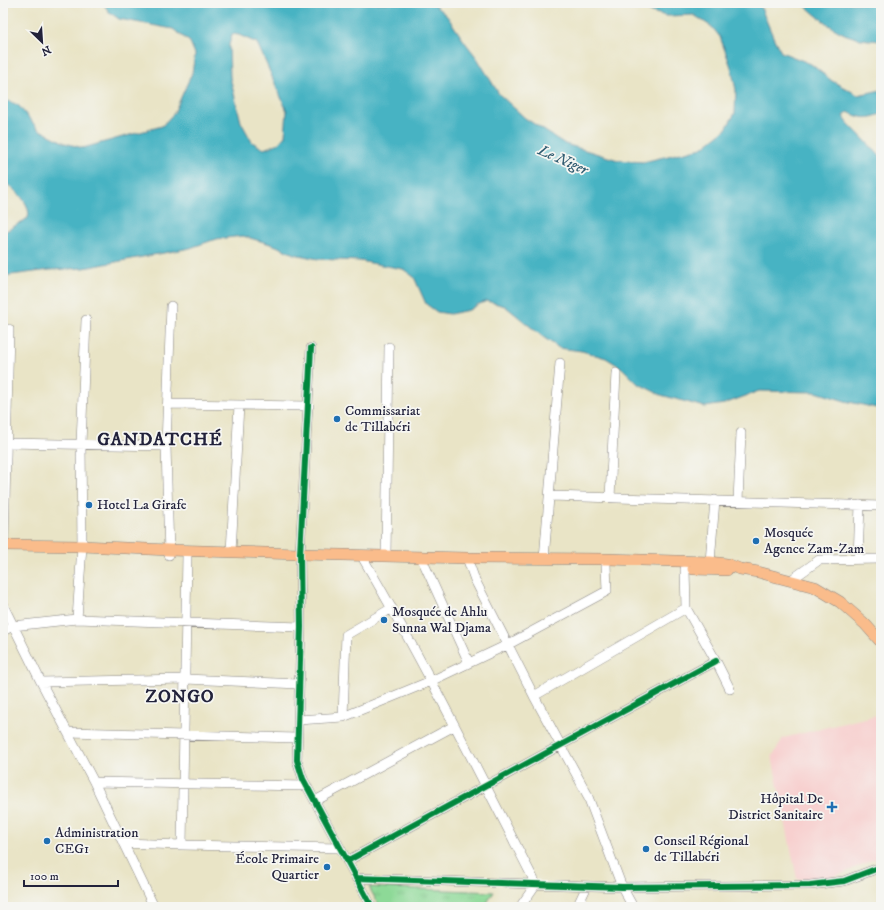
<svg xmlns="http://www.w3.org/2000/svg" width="884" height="910" viewBox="0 0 884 910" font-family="'IM FELL DW Pica',serif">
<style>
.built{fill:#f7d0cf}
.grass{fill:url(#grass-tufts);stroke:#587e69}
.water{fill:#46b3c3;stroke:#346a7f;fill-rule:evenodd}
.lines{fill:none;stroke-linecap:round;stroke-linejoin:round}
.minor-casing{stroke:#868380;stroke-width:10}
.major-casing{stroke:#868380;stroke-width:12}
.minor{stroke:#fff;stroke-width:9}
.major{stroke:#fabc8b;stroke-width:11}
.cycleway-casing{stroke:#f6f6f2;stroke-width:8}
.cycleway{stroke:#00873e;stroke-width:6}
.poi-dot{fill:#1f6fb2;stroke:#f6f6f2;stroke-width:1.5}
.labels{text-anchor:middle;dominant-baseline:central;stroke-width:3.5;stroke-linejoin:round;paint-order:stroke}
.poi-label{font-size:14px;fill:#22223b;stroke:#f6f6f2;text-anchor:start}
.water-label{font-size:15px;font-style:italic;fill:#305c71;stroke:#f6f6f2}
.district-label{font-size:18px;font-weight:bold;letter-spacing:1px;fill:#22223b;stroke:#f6f6f2}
</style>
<defs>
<pattern id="grass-tufts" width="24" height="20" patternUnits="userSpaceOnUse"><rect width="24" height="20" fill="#8dd997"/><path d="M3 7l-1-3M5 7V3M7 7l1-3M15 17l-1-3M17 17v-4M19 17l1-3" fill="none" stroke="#79ba83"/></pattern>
</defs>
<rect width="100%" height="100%" fill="#f6f6f2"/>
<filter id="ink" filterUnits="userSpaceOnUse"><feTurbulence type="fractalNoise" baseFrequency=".025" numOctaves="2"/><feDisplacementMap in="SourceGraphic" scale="8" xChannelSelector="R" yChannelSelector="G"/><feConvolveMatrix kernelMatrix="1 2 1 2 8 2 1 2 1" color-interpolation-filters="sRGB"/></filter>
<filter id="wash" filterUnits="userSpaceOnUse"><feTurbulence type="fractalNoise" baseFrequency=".012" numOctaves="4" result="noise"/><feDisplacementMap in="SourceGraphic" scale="16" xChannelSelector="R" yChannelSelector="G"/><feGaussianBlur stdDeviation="0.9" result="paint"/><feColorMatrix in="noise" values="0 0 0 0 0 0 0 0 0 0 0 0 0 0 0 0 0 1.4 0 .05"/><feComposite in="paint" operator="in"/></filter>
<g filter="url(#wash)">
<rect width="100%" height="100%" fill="#e9e4c6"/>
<path class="built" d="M881 714V856L846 872 831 877 816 880 797 879 772 757 783 738Z"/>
<path class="grass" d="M369 887 494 892 484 907H380Z"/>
<path class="water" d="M103 3H432L447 16 464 41 477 58 499 94 525 118 565 144 618 160 643 162 702 148 726 129 735 113 736 90 731 67 720 37 712 27 694 15 666 16 648 11 639 3H759L774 39 781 52 811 64 832 81 858 95 881 90V114C867 119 862 119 848 112L843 116 848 123 881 157V409L845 401 816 392 759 391 724 404 705 407 661 395 637 383 622 368 606 358 582 351 559 348 543 337 505 306 487 301 477 305 469 310 450 314 437 312 426 304 414 277 403 269 360 261 318 259 294 254 274 245 243 236 216 239 190 248 84 268 50 270 3 276V233L28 218C32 203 14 189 3 181V99L18 105 38 129 65 143 83 148 162 126 174 113 192 73 195 54 190 42 173 29 119 19 109 12ZM232 34 239 35 257 43 262 54 287 111 285 136 279 143 264 149 252 142 241 122 230 77 229 45Z
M802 3H881V41C872 40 862 40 853 37 834 32 817 16 802 3Z"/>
</g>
<g filter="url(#ink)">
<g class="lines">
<g class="minor-casing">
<path id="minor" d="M311 348 300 554 301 627 297 760 303 779 372 907
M168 404 309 406
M6 443 166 446
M550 496 881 506
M610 498 616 373
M738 501 741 433
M4 545 9 329
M231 552 239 405
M169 555 166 446 171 306
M386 556 389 347
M421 557 469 663
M467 558 475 580 534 696 587 794 622 887 633 907
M544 559 560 363
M858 559 860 505
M364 560C426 666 480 775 536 884L520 907
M710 562 715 500
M685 569 686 608 716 661 730 689
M791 580 819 560 881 559
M3 605 41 682 94 782 154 907
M77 619 82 546 81 444 86 320
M3 631 13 626 77 619 301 627
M41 682 185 679 299 684
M534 696 686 608
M343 717 346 635 392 608
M298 720 343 717 431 681 509 644 607 591 606 564
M68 732 297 738
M94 782 307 786
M315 801 454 726
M123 843 182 845 340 848
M182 845 187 555
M347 861 716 661
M356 878 622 887 810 885 844 881 881 867
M577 907 587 886"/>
</g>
<g class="major-casing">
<path id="major" d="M3 545 82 546 169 550 300 554 467 558 607 559 710 562 727 564 740 569 758 572 815 587 840 602 865 624 881 642
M693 569 727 570"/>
</g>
<use href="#minor" class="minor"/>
<use href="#major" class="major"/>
<g class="cycleway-casing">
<path id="cycleway" d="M311 348 300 554 301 627 297 760 303 779 372 907
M347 861 716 661
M356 878 622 887 810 885 844 881 881 867"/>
</g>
<use href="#cycleway" class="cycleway"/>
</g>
</g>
<g class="poi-dot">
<circle cx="337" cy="419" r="4"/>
<circle cx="89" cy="505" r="4"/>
<circle cx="756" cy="541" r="4"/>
<circle cx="384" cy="620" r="4"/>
<path d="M830 801h4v4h4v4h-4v4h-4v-4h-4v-4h4z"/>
<circle cx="47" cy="841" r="4"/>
<circle cx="646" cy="849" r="4"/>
<circle cx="327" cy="867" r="4"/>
</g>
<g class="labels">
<g class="poi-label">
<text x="345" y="411">Commissariat<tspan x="345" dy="16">de Tillabéri</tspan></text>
<text x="97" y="505">Hotel La Girafe</text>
<text x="764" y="533">Mosquée<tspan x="764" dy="16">Agence Zam-Zam</tspan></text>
<text x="392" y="612">Mosquée de Ahlu<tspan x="392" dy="16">Sunna Wal Djama</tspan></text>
<text x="823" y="799" text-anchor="end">Hôpital De<tspan x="823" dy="16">District Sanitaire</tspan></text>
<text x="55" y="833">Administration<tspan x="55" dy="16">CEG1</tspan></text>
<text x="654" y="841">Conseil Régional<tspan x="654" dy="16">de Tillabéri</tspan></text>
<text x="319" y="859" text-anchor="end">École Primaire<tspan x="319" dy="16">Quartier</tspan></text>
</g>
<g class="water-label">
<text transform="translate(563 160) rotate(24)">Le Niger</text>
</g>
<g class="district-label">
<text x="160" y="440">GANDATCHÉ</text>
<text x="180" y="697">ZONGO</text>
</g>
</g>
<rect width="884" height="910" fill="none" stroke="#f6f6f2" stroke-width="16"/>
<g transform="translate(42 42) rotate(155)" stroke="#f6f6f2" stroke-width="3" paint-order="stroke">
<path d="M0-3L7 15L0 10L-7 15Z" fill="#22223b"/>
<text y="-6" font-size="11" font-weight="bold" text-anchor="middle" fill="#22223b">N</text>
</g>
<path d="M24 880v6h94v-6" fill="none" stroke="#22223b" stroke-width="2"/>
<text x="30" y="880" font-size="12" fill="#22223b" stroke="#f6f6f2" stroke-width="3" paint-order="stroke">100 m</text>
</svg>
